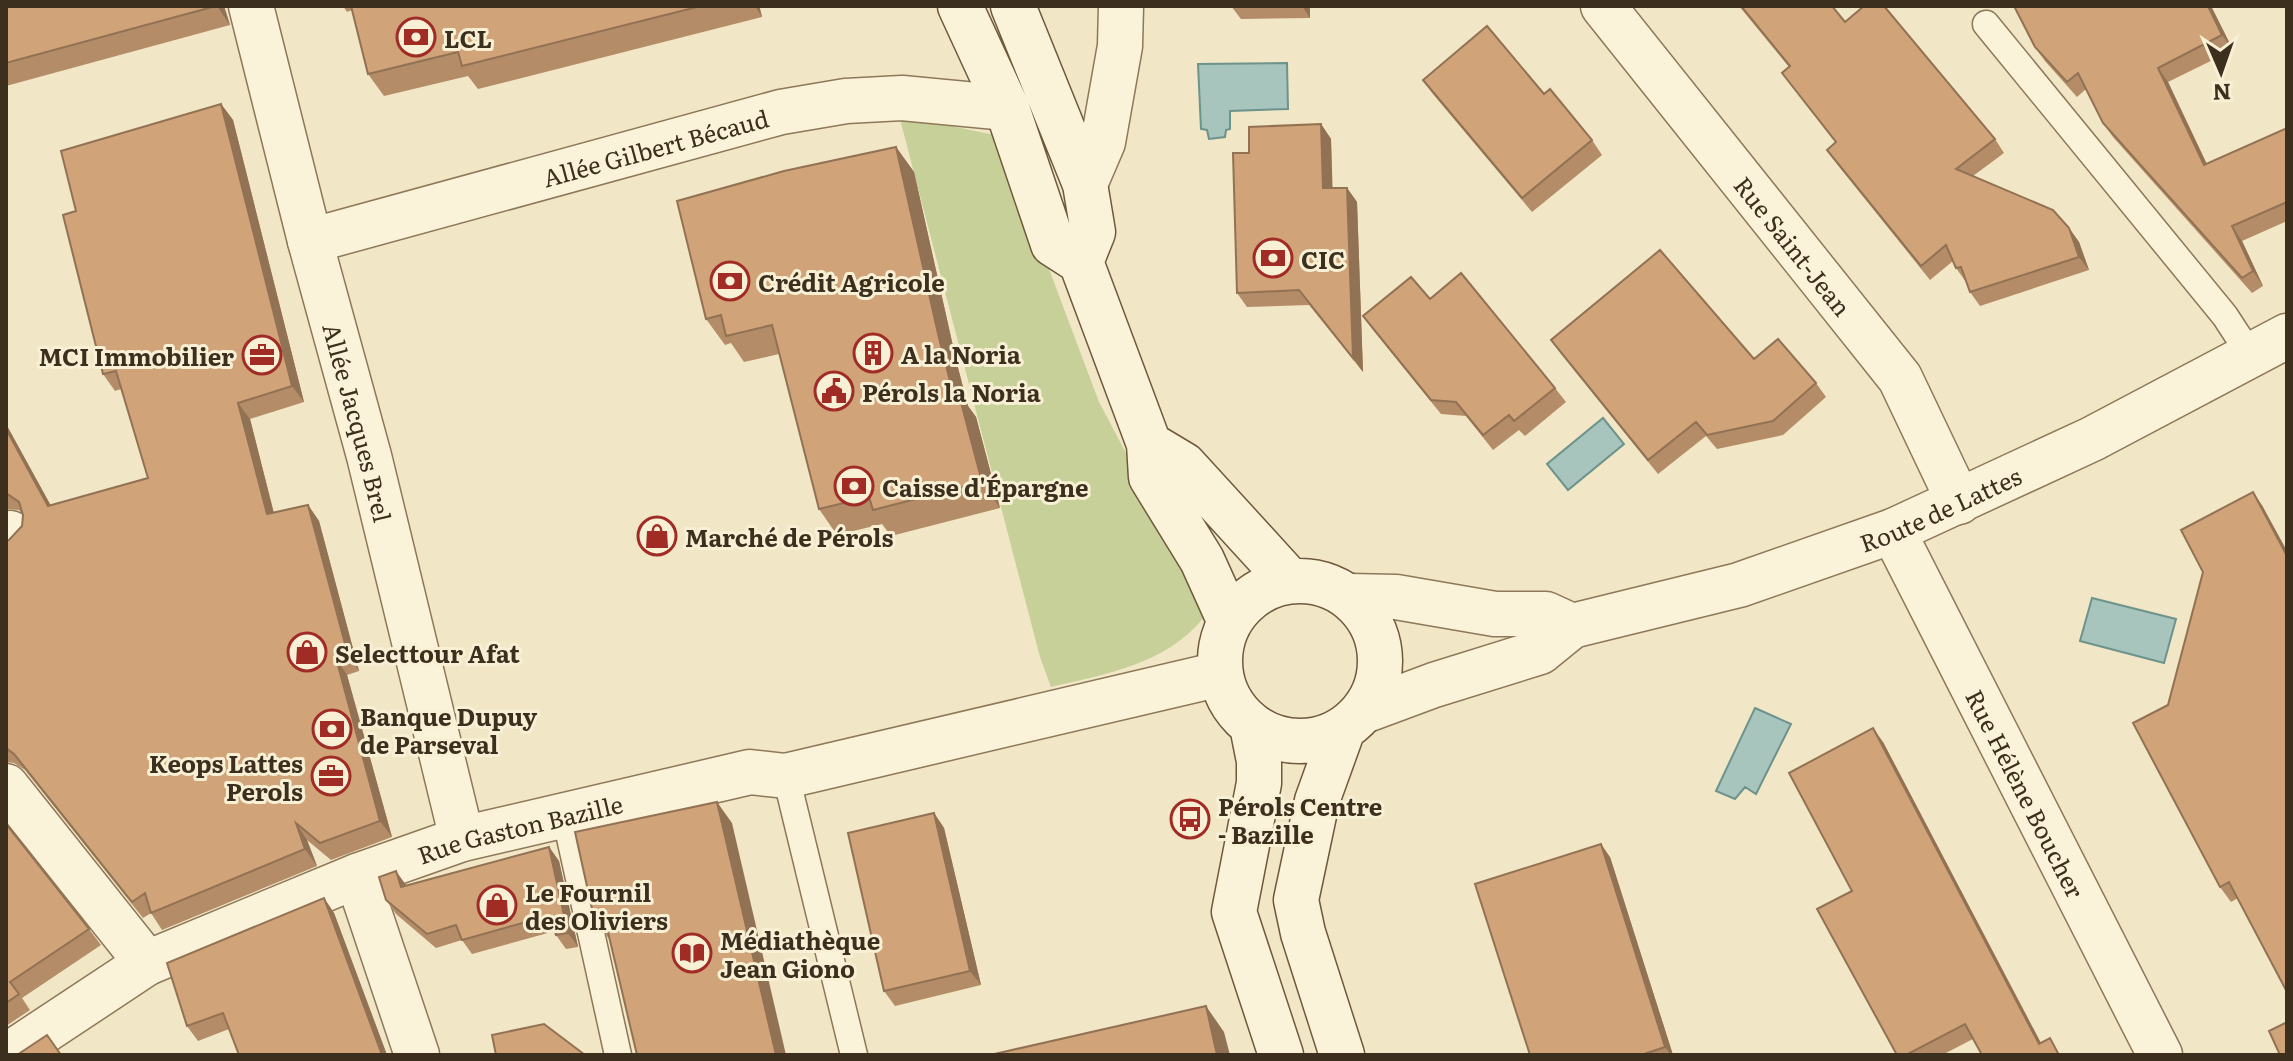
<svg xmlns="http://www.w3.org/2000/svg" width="2293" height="1061" viewBox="0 0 2293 1061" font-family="Literata,serif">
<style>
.green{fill:#c6d098}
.water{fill:#a7c4bd;stroke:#6c938c;stroke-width:2}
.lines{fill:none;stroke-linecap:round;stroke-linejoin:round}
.service-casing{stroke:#8d7859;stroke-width:29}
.minor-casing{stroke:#8d7859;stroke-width:47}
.tertiary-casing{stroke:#8d7859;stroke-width:47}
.secondary-casing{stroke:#6f593d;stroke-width:47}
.service{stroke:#fbf3d9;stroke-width:26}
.minor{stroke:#fbf3d9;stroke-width:44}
.tertiary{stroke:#fbf3d9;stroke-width:44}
.secondary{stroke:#fbf3d9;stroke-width:44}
.wall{fill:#b48c67}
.shaded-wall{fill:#927254}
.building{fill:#d1a378;stroke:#927254;stroke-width:2}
.labels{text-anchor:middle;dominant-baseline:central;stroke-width:6;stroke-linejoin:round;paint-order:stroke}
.poi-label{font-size:24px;font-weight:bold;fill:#3d2f1e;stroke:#f8f0d5;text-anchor:start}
.street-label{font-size:24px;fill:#3d2f1e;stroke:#f8f0d5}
</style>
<rect width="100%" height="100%" fill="#f1e6c5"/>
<path class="green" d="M899 115 999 136 1099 402 1153 504 1204 617C1167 664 1106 674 1051 687L1040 657Z"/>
<path class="water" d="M1287 63 1288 109 1230 111V129L1226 130 1225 137 1209 139 1207 130 1201 129 1198 64Z
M1603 418 1624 444 1568 490 1547 464Z
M2092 598 2176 619 2164 663 2080 641Z
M1755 708 1791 724 1756 794 1745 787 1735 799 1716 791Z"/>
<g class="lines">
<g class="service-casing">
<path id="service" d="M1986 24 2225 316 2251 356
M786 776 854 1055
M565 815 618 1055"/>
</g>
<g class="minor-casing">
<g id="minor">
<path id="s1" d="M251 6 310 241 369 456 462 839"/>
<path id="s2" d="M1603 6 1900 378 1959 502"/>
<path d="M1085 184 1103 142 1120 46 1121 6"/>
<path id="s3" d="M310 241 781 112 846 101 902 98 1007 108"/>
<path id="s4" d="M1893 531 2160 1055"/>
<path d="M6 536 10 533"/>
<path d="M6 786 147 963"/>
<path d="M357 876 417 1055"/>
<path id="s5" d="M8 1055 147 963 357 876 462 839 750 772 786 776 1220 674"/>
</g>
</g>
<g class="tertiary-casing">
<g id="tertiary">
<path d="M1349 596 1396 597 1495 614H1546L1572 626"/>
<path id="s6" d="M1364 711 1434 685 1540 652 1572 626 1739 585 1893 531 2092 439 2287 336"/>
</g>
</g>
<g class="secondary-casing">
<path id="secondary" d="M960 6 1007 108 1053 244 1081 262 1149 444 1151 477 1202 560 1230 622
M1013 6 1085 184 1093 232 1081 262
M1149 444 1184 465 1289 580
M1220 661a80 80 0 1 1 160 0a80 80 0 1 1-160 0Z
M1252 726 1259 761V783L1234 912 1281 1055
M1342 1055 1303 933 1296 900 1317 801 1343 729"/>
</g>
<use href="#service" class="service"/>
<use href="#minor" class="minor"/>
<use href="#tertiary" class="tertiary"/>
<use href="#secondary" class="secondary"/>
</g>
<path class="wall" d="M6 6H224L230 25 6 86Z
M343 6H767L760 8 762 17 478 89 468 76 384 96 368 74 352 10 347 12Z
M1231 6H1310V18L1241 19Z
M1739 6H1832L1845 22 1995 139 2004 153 1973 176 2069 228 2079 242 2089 270 1980 306 1970 292 1966 282 1956 268 1953 261 1930 280 1837 164 1827 150 1836 143 1782 73 1789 67Z
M2211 6 2233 50 2168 82 2207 164 2287 128V221L2242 241 2263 286 2252 293 2113 137 2103 123 2086 89 2077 97 2045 61 2035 47Z
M1423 80 1544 94 1592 140 1602 155 1532 212 1433 94Z
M221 104 233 120 304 402 250 419 274 513 308 505 319 521 359 671 347 675 392 837 331 860 307 840 317 866 162 930 151 913 143 918 25 770 14 763 6 762V541L9 540 22 526 23 515 19 510 6 509V424L50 505 148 478 121 389 115 391 103 374 76 211Z
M1321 124 1331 139 1332 188H1347L1357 202 1363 372 1309 305 1247 307 1237 293 1249 153Z
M896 147 914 172 957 364 968 406 976 417 1000 508 891 536 882 524 837 535 819 509 779 354 744 362 731 343 725 345 706 319Z
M1430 299 1555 388 1566 402 1525 436 1519 430 1493 450 1466 416 1441 414 1373 330 1363 316Z
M1551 340 1754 359 1816 383 1826 397 1783 435 1717 449 1706 436 1658 474 1561 354Z
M2253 492 2263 507 2238 898 2231 902 2220 887 2168 705Z
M1883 742 2041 1043 2062 1055 1973 1039 1942 1055H1897L1852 891Z
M934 813 944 828 981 985 895 1006 884 991Z
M732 823 609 939 594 918Z
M6 824 89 929 101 945 22 998 30 1010 6 1026Z
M549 847 559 861 578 947 566 949 556 935 555 931 472 954 462 940 436 948 396 914 386 900 406 886Z
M1610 857 1673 1055H1530Z
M324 898 334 913 387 1055H239L229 1029 198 1041 187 1026Z"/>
<path class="shaded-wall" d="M217 6H224L230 25Z
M755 6H759L762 17Z
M1302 6H1310V18Z
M2208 6H2211L2233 50 2222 35Z
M2158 68 2168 82 2214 180 2204 165Z
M221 104 233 120 304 402 292 386Z
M1321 124 1331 139 1333 202 1323 188Z
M896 147 914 172 957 364 968 406 976 417 1000 508 982 482 953 393 939 338Z
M1347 188 1357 202 1363 372 1353 358Z
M2232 226 2242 241 2263 286 2253 271Z
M2069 228 2079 242 2089 270 2079 257Z
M238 403 250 419 278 530 267 514Z
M6 424 60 522 48 506 6 429Z
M2253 492 2263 507 2287 551V556Z
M308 505 319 521 359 671 348 655Z
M336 658 347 675 392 837 380 821Z
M1873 728 1883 742 2047 1055 2039 1044Z
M717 802 732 823 786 1055H776Z
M934 813 944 828 981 985 970 971Z
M296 823 307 840 317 866 305 849Z
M1601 844 1610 857 1673 1055H1671L1665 1047Z
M549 847 559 861 578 947 568 933Z
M396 871 406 885 411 901 401 887Z
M324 898 334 913 387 1055H382Z
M1206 1006 1224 1032 1230 1055H1217Z"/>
<path class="building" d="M6 6H216L6 63Z
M351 6H701L462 66 458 52 368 74Z
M1741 6H1832L1845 22 1864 6H1884L1995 139 1956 169 2053 210 2069 228 2079 257 1970 292 1961 267 1956 268 1946 245 1921 266 1827 150 1836 142 1782 73 1790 66Z
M2014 6H2208L2222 35 2158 68 2204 165 2287 128V202L2232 226 2253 271 2242 278 2103 123 2078 73 2067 82 2035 47Z
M1487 26 1544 94 1550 89 1592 140 1522 198 1423 80Z
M221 104 292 386 238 403 267 514 308 505 348 655 336 658 380 821 320 843 296 823 305 849 151 913 145 893 132 902 14 754 6 748V541L9 540 22 526 23 515 19 502 6 493V429L48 506 148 478 116 371 103 374 63 215 76 211 61 151Z
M1321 124 1323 188H1347L1353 358 1299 290 1237 293 1233 153H1249V127Z
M896 147 939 338 953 393 958 391 982 482 873 510 869 497 819 509 772 325 726 336 721 315 706 319 677 201 784 171Z
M1660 250 1754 359 1778 339 1816 383 1773 421 1707 435 1696 422 1648 460 1551 340Z
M1461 273 1555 388 1514 421 1509 415 1483 435 1456 402 1431 400 1363 316 1411 277 1430 299Z
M2253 492 2287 556V992L2229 882 2220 887 2133 723 2168 705 2203 572 2181 530Z
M1873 728 2039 1044 2050 1038 2059 1055H1982L1965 1024 1906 1055H1897L1817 909 1852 891 1789 773Z
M717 802 776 1055H637L604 915 594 918 575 832Z
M934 813 970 971 884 991 848 833Z
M6 824 89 929 10 982 19 994 6 1003Z
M1601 844 1665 1047 1641 1055H1530L1475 884Z
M549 847 568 933 556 935 551 915 462 940 456 925 427 934 386 900 379 877 396 871 401 887Z
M324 898 382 1055H239L223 1013 187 1026 167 963Z
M1206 1006 1217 1055H990Z
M2287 1022V1055H2280L2269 1031Z
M544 1024 585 1055H496L492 1035Z
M47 1035 61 1055H17Z"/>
<defs>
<g id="bank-ring" transform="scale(2)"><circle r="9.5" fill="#f8f0d5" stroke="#a02c25" stroke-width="1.5"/><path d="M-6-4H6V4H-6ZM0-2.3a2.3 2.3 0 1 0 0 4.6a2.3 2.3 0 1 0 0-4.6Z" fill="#a02c25"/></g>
<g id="building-ring" transform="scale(2)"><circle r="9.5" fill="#f8f0d5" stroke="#a02c25" stroke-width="1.5"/><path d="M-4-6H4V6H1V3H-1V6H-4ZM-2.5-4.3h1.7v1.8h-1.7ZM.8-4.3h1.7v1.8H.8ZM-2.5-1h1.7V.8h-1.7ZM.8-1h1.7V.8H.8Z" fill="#a02c25"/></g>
<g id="office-ring" transform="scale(2)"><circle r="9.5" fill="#f8f0d5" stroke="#a02c25" stroke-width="1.5"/><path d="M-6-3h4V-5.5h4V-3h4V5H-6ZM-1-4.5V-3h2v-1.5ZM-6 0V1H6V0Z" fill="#a02c25"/></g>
<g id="civic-ring" transform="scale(2)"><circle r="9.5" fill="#f8f0d5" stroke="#a02c25" stroke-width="1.5"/><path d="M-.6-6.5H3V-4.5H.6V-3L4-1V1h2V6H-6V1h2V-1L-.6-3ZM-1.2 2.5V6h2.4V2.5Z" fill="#a02c25"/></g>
<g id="shop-ring" transform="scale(2)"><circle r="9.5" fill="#f8f0d5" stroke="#a02c25" stroke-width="1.5"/><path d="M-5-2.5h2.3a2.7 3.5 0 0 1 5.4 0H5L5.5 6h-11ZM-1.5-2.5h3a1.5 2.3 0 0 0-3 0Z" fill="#a02c25"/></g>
<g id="bus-ring" transform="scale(2)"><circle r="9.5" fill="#f8f0d5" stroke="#a02c25" stroke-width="1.5"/><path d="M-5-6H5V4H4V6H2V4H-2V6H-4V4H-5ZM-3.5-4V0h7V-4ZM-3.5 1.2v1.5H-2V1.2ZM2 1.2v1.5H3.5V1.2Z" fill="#a02c25"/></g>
<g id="library-ring" transform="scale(2)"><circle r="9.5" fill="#f8f0d5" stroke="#a02c25" stroke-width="1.5"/><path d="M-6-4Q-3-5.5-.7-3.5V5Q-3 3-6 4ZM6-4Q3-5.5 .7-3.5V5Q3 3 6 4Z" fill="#a02c25"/></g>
</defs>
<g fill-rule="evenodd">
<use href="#bank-ring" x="416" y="37"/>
<use href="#bank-ring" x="1273" y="258"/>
<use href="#bank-ring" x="730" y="281"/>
<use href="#building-ring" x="873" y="353"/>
<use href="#office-ring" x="262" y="355"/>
<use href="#civic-ring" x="834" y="391"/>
<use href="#bank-ring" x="854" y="486"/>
<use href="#shop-ring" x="657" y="536"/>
<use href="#shop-ring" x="307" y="652"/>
<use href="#bank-ring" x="332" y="729"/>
<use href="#office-ring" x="331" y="776"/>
<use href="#bus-ring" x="1190" y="819"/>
<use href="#shop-ring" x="497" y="905"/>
<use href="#library-ring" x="692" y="953"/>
</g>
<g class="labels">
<g class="poi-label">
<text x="444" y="37">LCL</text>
<text x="1301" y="258">CIC</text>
<text x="758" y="281">Crédit Agricole</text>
<text x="901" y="353">A la Noria</text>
<text x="234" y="355" text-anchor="end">MCI Immobilier</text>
<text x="862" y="391">Pérols la Noria</text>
<text x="882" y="486">Caisse d'Épargne</text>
<text x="685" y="536">Marché de Pérols</text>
<text x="335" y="652">Selecttour Afat</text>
<text x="360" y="715">Banque Dupuy<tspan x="360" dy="28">de Parseval</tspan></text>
<text x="303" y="762" text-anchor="end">Keops Lattes<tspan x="303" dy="28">Perols</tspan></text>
<text x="1218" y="805">Pérols Centre<tspan x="1218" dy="28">- Bazille</tspan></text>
<text x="525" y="891">Le Fournil<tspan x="525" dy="28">des Oliviers</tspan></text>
<text x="720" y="939">Médiathèque<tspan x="720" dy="28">Jean Giono</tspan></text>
</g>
<g class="street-label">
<text stroke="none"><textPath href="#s3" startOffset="358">Allée Gilbert Bécaud</textPath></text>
<text stroke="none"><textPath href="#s2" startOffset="306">Rue Saint-Jean</textPath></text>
<text stroke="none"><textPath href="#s1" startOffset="430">Allée Jacques Brel</textPath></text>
<text stroke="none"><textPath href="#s6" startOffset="614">Route de Lattes</textPath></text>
<text stroke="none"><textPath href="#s4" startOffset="294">Rue Hélène Boucher</textPath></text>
<text stroke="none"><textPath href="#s5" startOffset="564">Rue Gaston Bazille</textPath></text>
</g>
</g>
<rect width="2293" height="1061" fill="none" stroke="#3d2f1e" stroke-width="16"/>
<g transform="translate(2221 72) rotate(178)" stroke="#f8f0d5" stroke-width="6" paint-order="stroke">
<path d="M0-6L14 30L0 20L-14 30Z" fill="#3d2f1e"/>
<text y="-12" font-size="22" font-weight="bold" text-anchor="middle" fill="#3d2f1e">N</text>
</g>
</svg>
